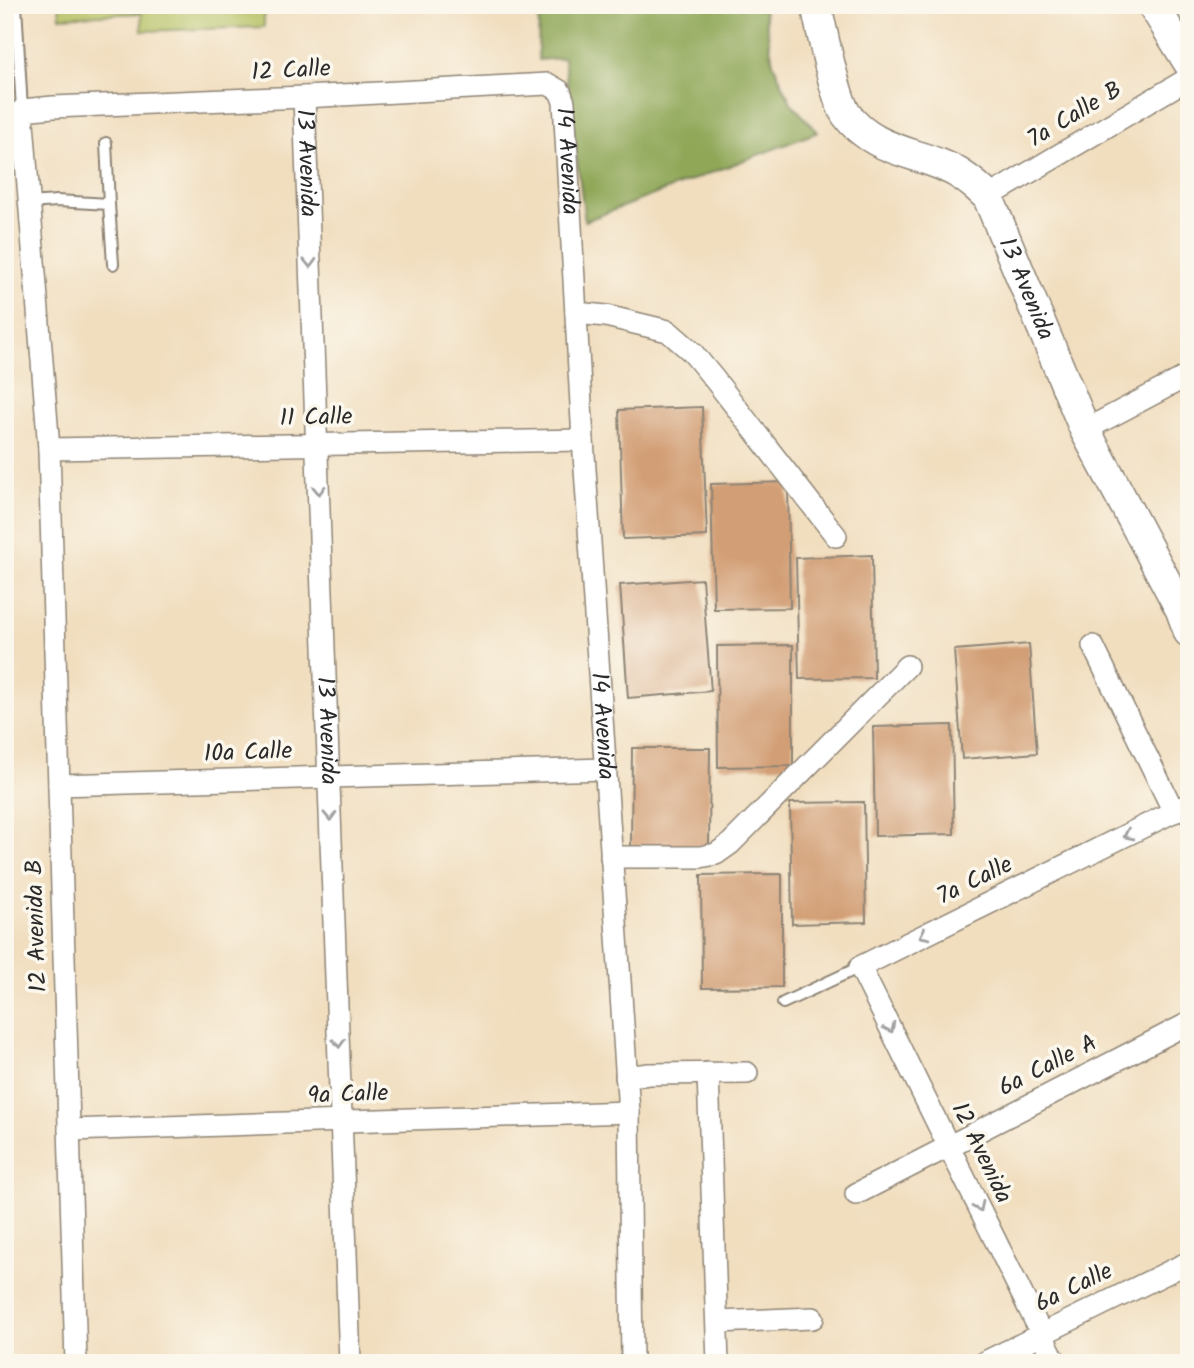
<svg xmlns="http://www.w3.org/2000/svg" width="1194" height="1368" viewBox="0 0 1194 1368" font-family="Kalam,sans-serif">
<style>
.green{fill:#b5c163;stroke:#707647;stroke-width:2}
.forest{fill:#90a759;stroke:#5e6942;stroke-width:2}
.building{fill:#d29e74}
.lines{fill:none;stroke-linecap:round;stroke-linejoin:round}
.lane-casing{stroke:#8e8475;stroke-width:14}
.street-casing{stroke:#8e8475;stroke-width:24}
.secondary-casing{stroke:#8e8475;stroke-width:33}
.lane{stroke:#fff;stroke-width:10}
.street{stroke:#fff;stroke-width:21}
.secondary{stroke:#fff;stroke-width:30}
.oneway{stroke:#a0a0a0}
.labels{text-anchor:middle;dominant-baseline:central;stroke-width:7;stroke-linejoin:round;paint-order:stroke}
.street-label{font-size:24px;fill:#2b2b2b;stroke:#fbf7ec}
</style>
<rect width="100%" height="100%" fill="#fbf7ec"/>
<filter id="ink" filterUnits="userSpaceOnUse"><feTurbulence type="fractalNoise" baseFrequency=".0143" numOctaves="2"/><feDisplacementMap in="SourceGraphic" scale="14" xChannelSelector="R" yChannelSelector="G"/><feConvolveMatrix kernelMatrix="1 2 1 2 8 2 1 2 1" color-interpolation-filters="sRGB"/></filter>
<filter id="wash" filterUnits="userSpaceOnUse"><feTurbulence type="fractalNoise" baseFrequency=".00686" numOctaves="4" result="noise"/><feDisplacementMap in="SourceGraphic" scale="28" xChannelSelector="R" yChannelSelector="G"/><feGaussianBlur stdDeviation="1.57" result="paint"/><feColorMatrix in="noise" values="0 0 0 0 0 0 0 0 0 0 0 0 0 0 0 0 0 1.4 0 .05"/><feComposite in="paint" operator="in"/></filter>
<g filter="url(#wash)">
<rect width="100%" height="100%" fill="#f1debf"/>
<path class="green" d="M59 5H139L140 13 60 17Z
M141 5H264V27L142 31Z"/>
<path class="forest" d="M539 5H763L773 63 791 103 818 132 585 221 564 58 538 60Z"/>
<g id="blocks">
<path class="building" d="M702 407 707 536 623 539 619 410Z
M788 482 790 608 714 609 711 484Z
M872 555 874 678 799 679 796 558Z
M702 579 711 691 628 698 620 585Z
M1029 644 1037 753 962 759 954 650Z
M793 645V766L718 767 717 646Z
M952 725 954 834 875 836 873 727Z
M632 748H710L709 846 631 847Z
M864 802 866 922 792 924 790 803Z
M782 874V987L702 988 701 875Z"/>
</g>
</g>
<g filter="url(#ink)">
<use href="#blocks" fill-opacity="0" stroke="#8e8475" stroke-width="2"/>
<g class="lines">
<g class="lane-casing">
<path id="lane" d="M16 5 22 110
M29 203 57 201 109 204 106 143
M109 204 113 264
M783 1003 860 967"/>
</g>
<g class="street-casing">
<g id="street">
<path id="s1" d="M304 97 350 1363"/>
<path d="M988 197 1189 78"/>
<path d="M576 313 606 316 668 331 692 352 715 380 836 536"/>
<path d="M1085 430 1189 375"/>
<path d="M49 449 583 440"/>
<path d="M1093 646 1174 812"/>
<path d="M59 785 606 769"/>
<path d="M611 857H700L716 854 730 844 907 666"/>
<path d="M708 1073 718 1363"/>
<path d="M626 1077 649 1074 747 1073"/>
<path d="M69 1130 629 1112"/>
<path d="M856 1194 1189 1023"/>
<path d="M717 1322 813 1318"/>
<path id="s2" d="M76 1363 49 449 22 110 53 107 304 97 548 84 560 91 564 102 583 440 629 1112 632 1363"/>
<path d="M983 1363 1189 1262"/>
<path d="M1056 1363 860 967 1189 804"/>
</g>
</g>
<g class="secondary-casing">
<g id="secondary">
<path id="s3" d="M816 5C822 30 834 95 846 114 870 148 909 151 944 166 962 173 975 184 988 197L1085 430 1181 610 1189 632"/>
<path d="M1153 5 1189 63"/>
</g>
</g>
<use href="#lane" class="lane"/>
<use href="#street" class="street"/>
<use href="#secondary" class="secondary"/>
</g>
<defs><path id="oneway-chevron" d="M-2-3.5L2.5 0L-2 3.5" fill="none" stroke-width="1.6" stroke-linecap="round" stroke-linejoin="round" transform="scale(1.75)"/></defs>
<g class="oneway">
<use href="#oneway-chevron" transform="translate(310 263) rotate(88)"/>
<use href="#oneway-chevron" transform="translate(319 490) rotate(88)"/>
<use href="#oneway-chevron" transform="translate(330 816) rotate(88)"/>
<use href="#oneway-chevron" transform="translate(1128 835) rotate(154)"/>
<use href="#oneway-chevron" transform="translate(924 935) rotate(154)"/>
<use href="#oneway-chevron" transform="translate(890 1028) rotate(64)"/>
<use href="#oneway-chevron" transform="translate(339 1043) rotate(88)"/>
<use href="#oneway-chevron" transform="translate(979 1207) rotate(64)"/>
</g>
</g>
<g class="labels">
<g class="street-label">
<text transform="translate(291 71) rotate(-3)">12 Calle</text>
<text transform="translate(1075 115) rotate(-31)">7a Calle B</text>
<text stroke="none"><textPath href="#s2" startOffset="1866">14 Avenida</textPath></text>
<text stroke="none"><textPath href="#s1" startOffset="66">13 Avenida</textPath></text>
<text stroke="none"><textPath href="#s3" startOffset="380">13 Avenida</textPath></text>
<text transform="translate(316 418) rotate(-1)">11 Calle</text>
<text stroke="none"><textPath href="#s2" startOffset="2432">14 Avenida</textPath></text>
<text stroke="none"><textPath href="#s1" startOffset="634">13 Avenida</textPath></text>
<text transform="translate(248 753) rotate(-2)">10a Calle</text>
<text transform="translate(975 881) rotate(-26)">7a Calle</text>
<text transform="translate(37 926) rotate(-92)">12 Avenida B</text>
<text transform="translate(1048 1066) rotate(-27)">6a Calle A</text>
<text transform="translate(348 1095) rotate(-2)">9a Calle</text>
<text transform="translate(981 1153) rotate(64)">12 Avenida</text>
<text transform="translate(1074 1288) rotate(-26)">6a Calle</text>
</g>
</g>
<rect width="1194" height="1368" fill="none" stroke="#fbf7ec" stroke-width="28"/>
</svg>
